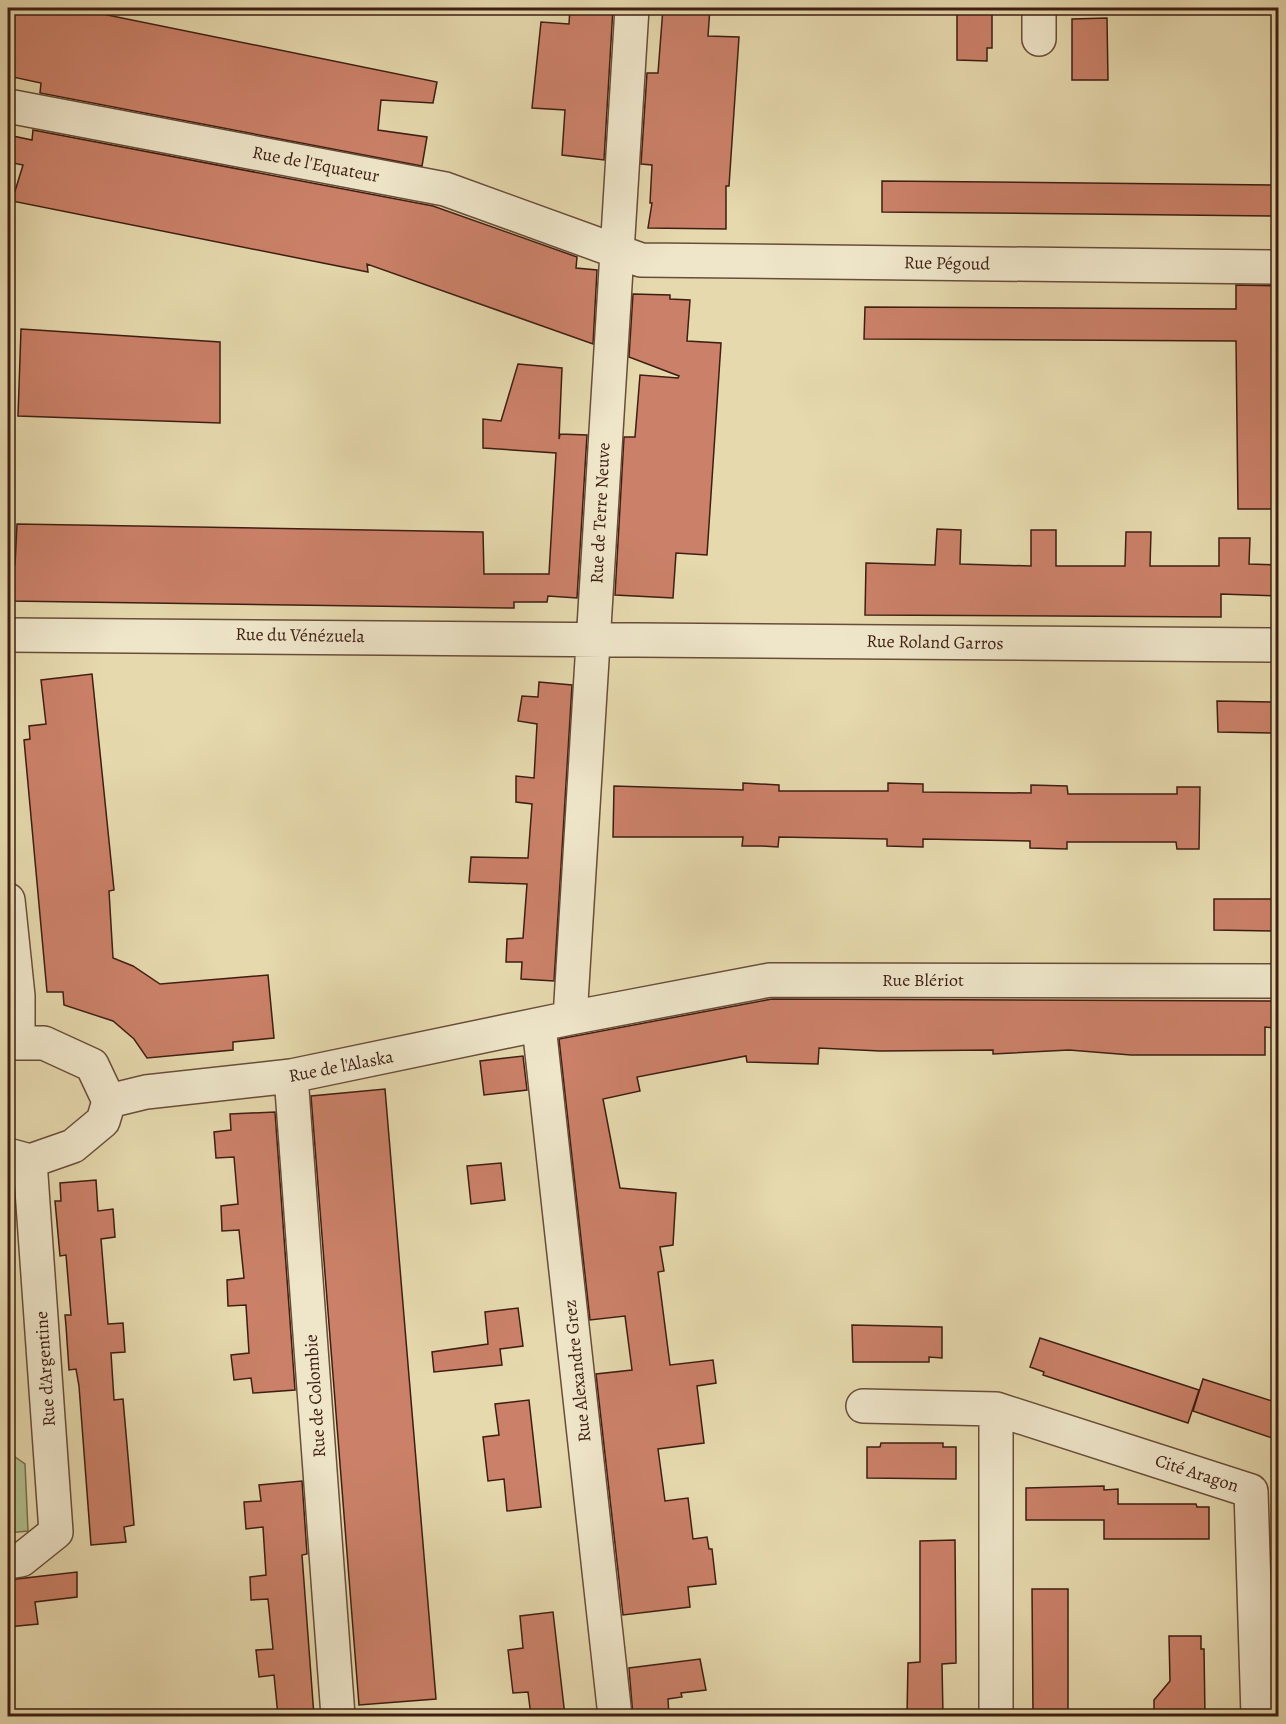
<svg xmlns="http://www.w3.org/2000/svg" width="1286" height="1724" viewBox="0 0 1286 1724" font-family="Alegreya,serif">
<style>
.green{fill:#b1c08d;stroke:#786f50;stroke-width:1.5}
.building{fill:#cb8169;stroke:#3e1e12;stroke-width:1.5}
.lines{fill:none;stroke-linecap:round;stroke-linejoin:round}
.minor-casing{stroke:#684d39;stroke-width:36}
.minor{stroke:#efe6ca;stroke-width:33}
.labels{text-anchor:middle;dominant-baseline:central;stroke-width:4.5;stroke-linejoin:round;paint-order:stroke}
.street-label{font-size:18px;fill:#3e1e12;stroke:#efe6ca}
</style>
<rect width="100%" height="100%" fill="#e6d9ae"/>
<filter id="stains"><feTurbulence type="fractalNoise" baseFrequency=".00333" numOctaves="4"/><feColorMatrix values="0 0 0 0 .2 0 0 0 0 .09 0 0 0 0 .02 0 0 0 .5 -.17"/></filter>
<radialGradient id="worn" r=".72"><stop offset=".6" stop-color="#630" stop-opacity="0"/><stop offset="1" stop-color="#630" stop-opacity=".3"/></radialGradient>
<path class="green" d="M8 1452 25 1464 28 1531 8 1533Z"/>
<path class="building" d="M8 8H73L437 82 433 103 381 100 378 130 427 137 422 166 40 93 41 83 8 76Z
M570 8H613L604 160 562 155 565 110 532 108 541 22 569 24Z
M663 8H710L708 36 739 37 729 186H726V229L648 228 652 203H650L652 165 641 164 647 73H658Z
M957 8H992V48H987V61L957 60Z
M1107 18 1108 80H1072V19Z
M33 130 433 206 577 257 576 268 597 270 593 344 367 264 368 272 12 201 23 165 8 162V135L32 140Z
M882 181 1278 185V216L882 212Z
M1236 285 1278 286 1276 509H1238L1236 341 864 339 865 307 1236 309Z
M633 294 670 295V299L690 300 687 341 721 343 707 555 676 553 673 598 615 595 624 437H635L640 375 678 378 679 376 629 357Z
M21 329 220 342V423L18 416Z
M518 364 562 368 559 439 560 434 587 435 577 598 548 596 547 602H514V608L8 601V564L15 565 17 524 483 532 484 574H549L556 453 483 448V419L501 421Z
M937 529 961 530 960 564 1031 566V530H1056V566H1125L1126 532H1151L1150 566H1219V538H1250L1249 564 1278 565V596L1221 594V617L865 615 866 563 935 565Z
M92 674 114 890 109 891 113 958 133 966 160 984 268 975 274 1038 233 1042V1050L147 1058 134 1039 113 1021 64 1005 63 992H47L24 740 30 739 29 726 46 724 41 680Z
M539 682 572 685 554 981 521 979 522 962H506L507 939 523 938 527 884 469 882 471 857 528 858 532 804 516 802V776L534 778 537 724 518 721 522 696 538 697Z
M1217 701 1278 702V733L1218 732Z
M743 783 779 785V791H888V783L923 784V792L1031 793V785L1067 786 1068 794H1177V787H1200L1199 849H1177L1176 842H1067V849L1030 848V841L976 840 923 839V847L887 846V839L779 837 778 847 761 846H742L743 837H613L614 786 743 790Z
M1214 899H1278V931L1214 930Z
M772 999 1274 1001V1028L1265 1027V1055H1131L1069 1050 993 1054V1050L880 1051 819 1048 818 1064 747 1062 746 1056 637 1077 640 1091 603 1099 620 1188 676 1193 673 1245 660 1247 664 1271 658 1272 670 1365 713 1360 716 1383 697 1386 704 1443 658 1449 665 1501 688 1498 693 1539 707 1537 709 1549H712L716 1584 688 1587 690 1607 623 1615 596 1374 632 1370 625 1316 590 1320 559 1039Z
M523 1056 527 1090 484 1095 480 1061Z
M385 1089 436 1699 359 1705 311 1096Z
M275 1112 295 1390 253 1393 251 1378 234 1380 231 1355 249 1353 246 1305 228 1306 227 1280 244 1278 239 1230 222 1231 221 1206 238 1204 234 1157 216 1158 214 1132 231 1130 230 1114Z
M501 1163 505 1200 471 1204 467 1166Z
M96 1180 98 1211 113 1209 115 1237 101 1239 108 1324 123 1323 125 1352 111 1353 114 1400 123 1399 134 1525 124 1527 126 1542 91 1545 79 1386 76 1369 69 1370 66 1326 65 1315H71L66 1255 60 1256 55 1201H61L60 1183Z
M518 1308 523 1346 500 1349 502 1365 434 1372 432 1352 488 1344 485 1312Z
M852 1325 942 1327V1358L929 1357V1362H853Z
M1040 1338 1199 1390 1188 1423 1043 1375 1044 1372 1030 1367Z
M1203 1379 1278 1403V1440L1193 1411Z
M529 1400 541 1507 507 1511 504 1479 488 1481 483 1437 499 1435 495 1404Z
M881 1443H943V1447H956V1479L867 1478V1447H880Z
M302 1481 307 1554 302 1555 314 1716H278L274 1675 259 1677 256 1650 273 1649 268 1599 251 1600 250 1577 266 1575 263 1527 246 1529 244 1502 261 1501 259 1485Z
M1104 1486V1490L1118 1489V1504H1196L1197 1507H1209V1539H1104V1520H1026V1488Z
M955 1540 956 1663 942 1664 943 1716H907L908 1663 920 1662V1541Z
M77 1572V1597L35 1602 38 1624 8 1627V1580Z
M1032 1589H1068V1716H1033Z
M553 1612 565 1716H531L528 1692 513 1693 508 1650 523 1648 520 1616Z
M1169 1636H1201V1649H1204L1205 1716H1154V1700L1170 1681Z
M700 1659 706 1690 681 1693 682 1697 668 1699 669 1716H633L629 1668Z"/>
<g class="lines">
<g class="minor-casing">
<path id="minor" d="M1039 39V8
M8 106 445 189 641 260 1278 267
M8 635 1278 645
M8 900 18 996V1042
M570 1018 632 8
M539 1026 615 1716
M8 1043H44L92 1065 109 1101 103 1121 73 1146 30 1161 8 1155
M291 1076 338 1716
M109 1101 146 1092 291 1076 570 1018 770 980 1278 981
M863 1406 996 1409 1251 1491 1258 1716
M8 1562 21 1560 56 1532 30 1161
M996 1716V1409"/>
</g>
<use href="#minor" class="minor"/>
</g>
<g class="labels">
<g class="street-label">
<text transform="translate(316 164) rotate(11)">Rue de l'Equateur</text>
<text transform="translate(947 263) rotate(1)">Rue Pégoud</text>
<text transform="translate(600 513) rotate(-87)">Rue de Terre Neuve</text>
<text transform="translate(300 635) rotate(1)">Rue du Vénézuela</text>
<text transform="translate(935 642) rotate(1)">Rue Roland Garros</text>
<text x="923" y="980">Rue Blériot</text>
<text transform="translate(341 1066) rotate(-11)">Rue de l'Alaska</text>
<text transform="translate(45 1369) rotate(-94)">Rue d'Argentine</text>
<text transform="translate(577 1371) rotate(-96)">Rue Alexandre Grez</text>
<text transform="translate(315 1396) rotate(-94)">Rue de Colombie</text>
<text transform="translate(1197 1473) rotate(18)">Cité Aragon</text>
</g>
</g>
<rect width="1286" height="1724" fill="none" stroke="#e6d9ae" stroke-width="30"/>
<rect x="9" y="9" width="1268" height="1706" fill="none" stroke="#3e1e12" stroke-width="3"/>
<rect x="15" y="15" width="1256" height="1694" fill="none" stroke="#3e1e12" stroke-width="1.5"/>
<rect width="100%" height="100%" filter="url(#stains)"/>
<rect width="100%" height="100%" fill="url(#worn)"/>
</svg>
